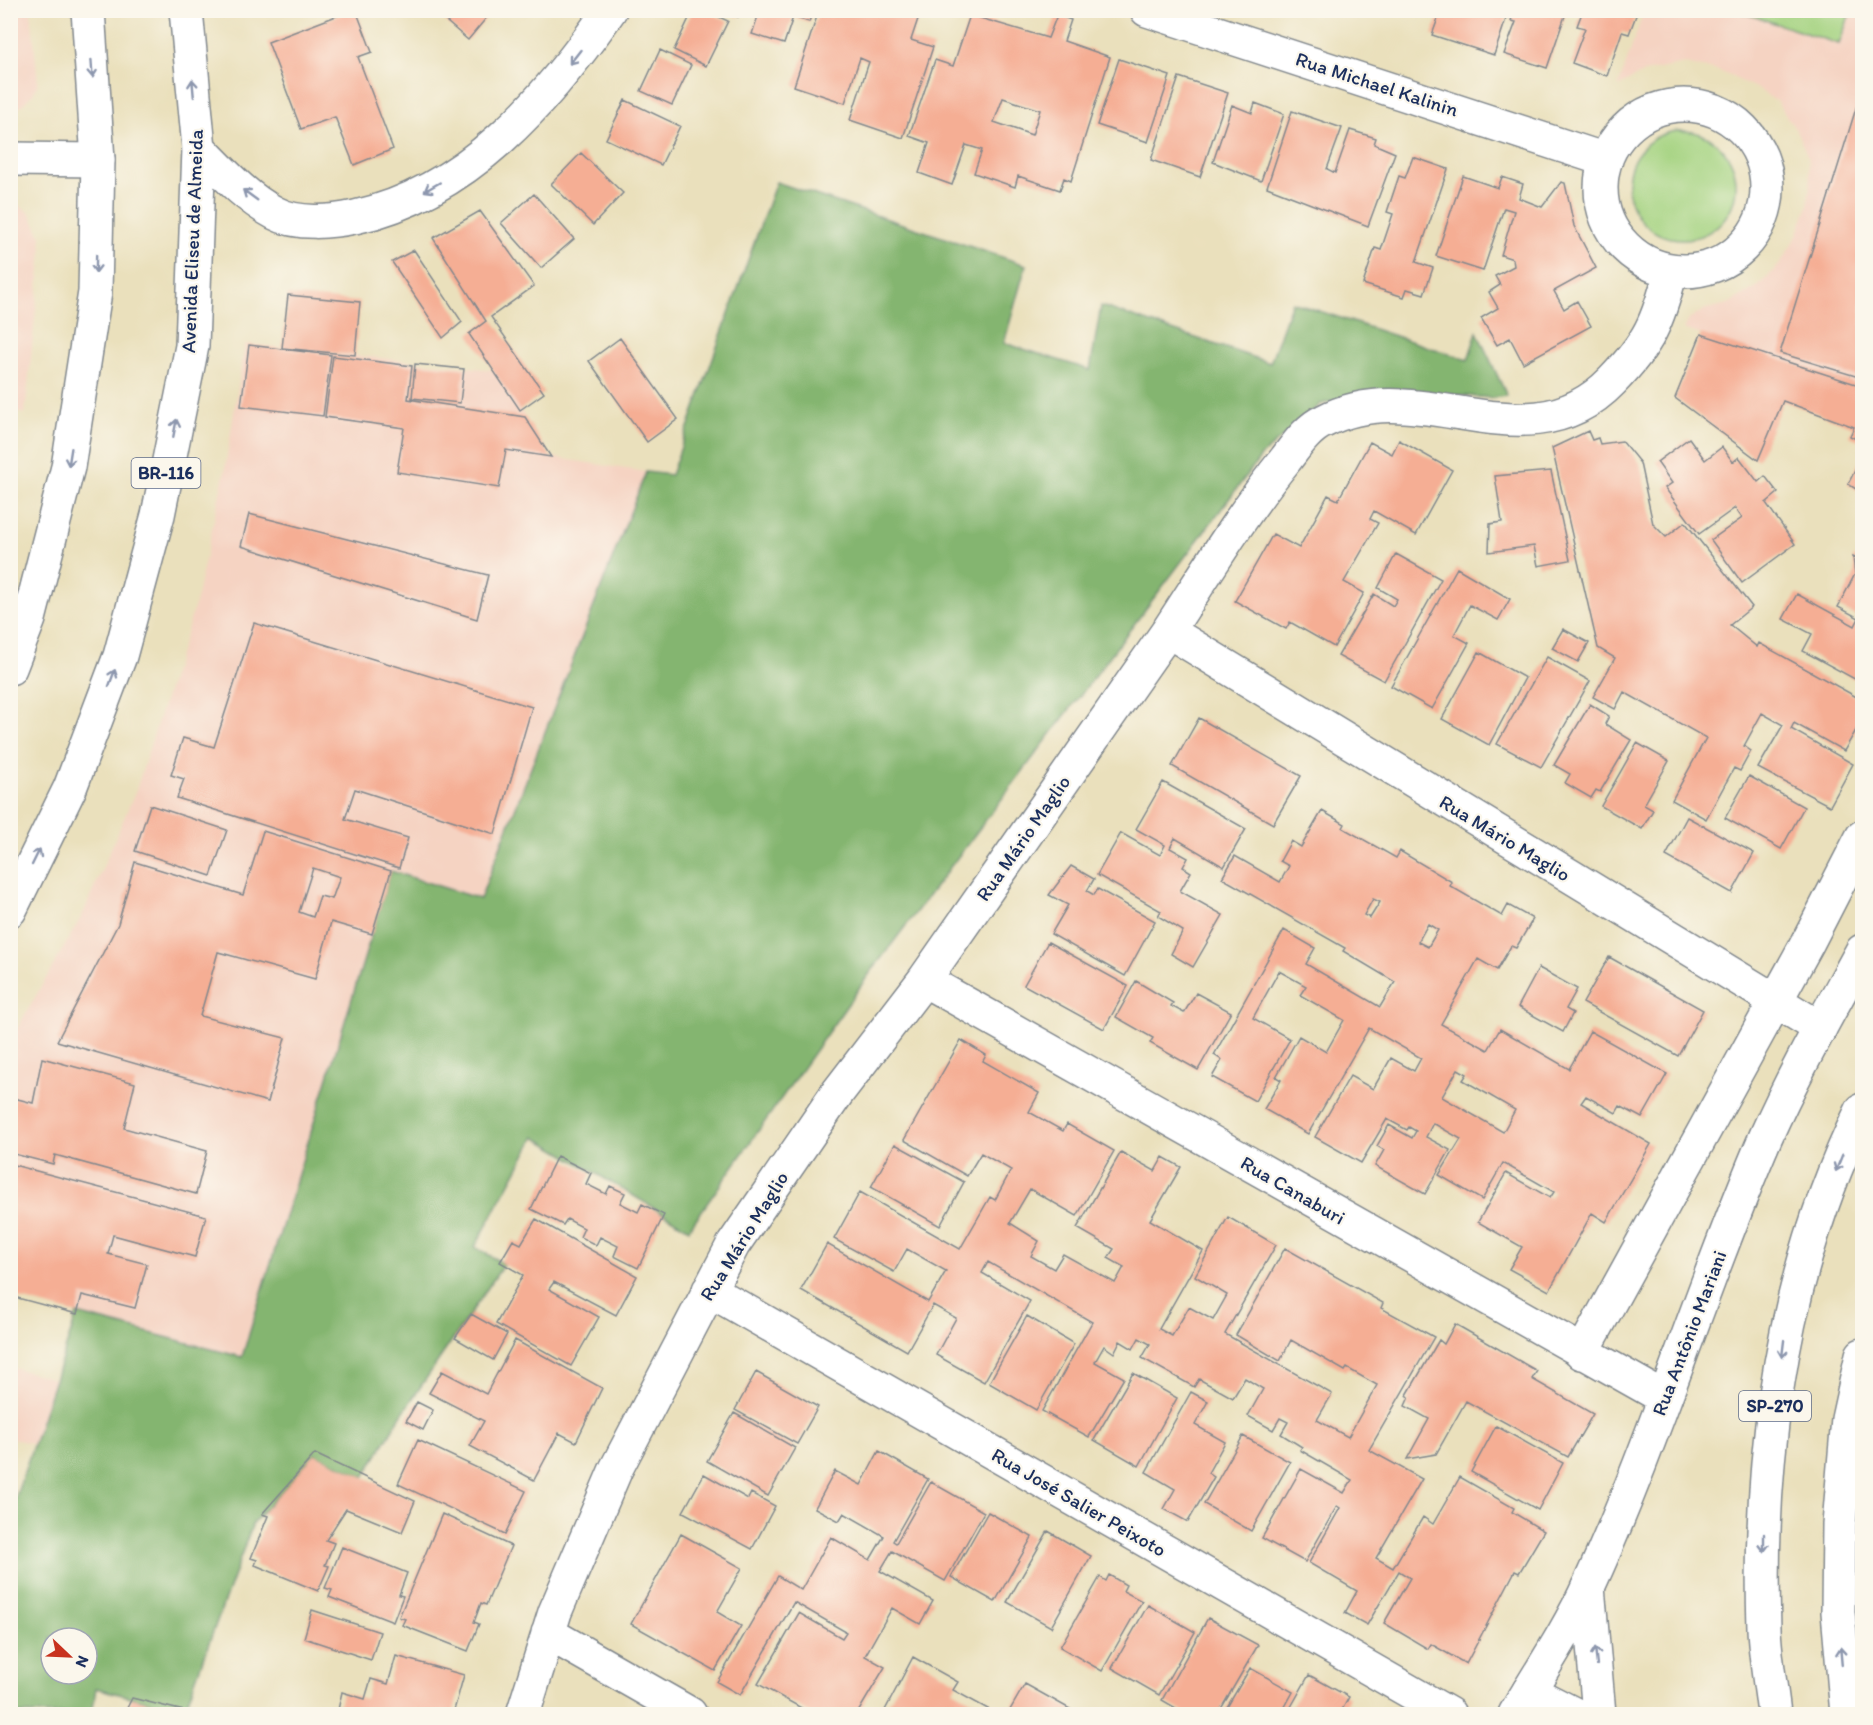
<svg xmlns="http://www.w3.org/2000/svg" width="1873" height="1725" viewBox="0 0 1873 1725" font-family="Itim,sans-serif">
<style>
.built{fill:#f5d3c2}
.green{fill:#a5d381;stroke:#608170;stroke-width:1.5}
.forest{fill:#84b56f;stroke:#507266;stroke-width:1.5;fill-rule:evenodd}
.building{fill:#f5ae94;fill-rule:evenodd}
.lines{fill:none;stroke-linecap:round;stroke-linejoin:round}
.minor-casing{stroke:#82888d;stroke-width:36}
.major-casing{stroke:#82888d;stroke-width:36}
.highway-casing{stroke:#82888d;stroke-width:36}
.minor{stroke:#fff;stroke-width:33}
.major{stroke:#fff;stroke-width:33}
.highway{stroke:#fff;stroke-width:33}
.oneway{stroke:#8d97ae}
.labels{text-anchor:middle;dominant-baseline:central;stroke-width:4.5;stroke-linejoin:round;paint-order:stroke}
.shield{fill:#fbf7ec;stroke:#5e6b89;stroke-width:1.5}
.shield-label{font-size:18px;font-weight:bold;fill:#1b2f5e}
.street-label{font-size:20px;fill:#1b2f5e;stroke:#fbf7ec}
</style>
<rect width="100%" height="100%" fill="#fbf7ec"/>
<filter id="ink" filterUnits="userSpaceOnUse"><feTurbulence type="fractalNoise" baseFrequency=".0167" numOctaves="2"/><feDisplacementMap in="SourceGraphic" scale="12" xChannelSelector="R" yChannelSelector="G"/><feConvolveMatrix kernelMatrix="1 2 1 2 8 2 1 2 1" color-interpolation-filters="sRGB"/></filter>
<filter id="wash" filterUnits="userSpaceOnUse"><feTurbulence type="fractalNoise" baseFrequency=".008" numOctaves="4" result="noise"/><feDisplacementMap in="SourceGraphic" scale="24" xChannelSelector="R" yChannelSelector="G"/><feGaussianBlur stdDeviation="1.35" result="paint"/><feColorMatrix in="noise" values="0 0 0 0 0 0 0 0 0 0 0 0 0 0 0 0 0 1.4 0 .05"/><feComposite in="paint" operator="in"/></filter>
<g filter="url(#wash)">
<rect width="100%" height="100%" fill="#eae0bc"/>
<path class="built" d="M11 10 31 11 38 83 33 94 16 111H11Z
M1644 11H1862V386L1683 329 1690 318 1706 309 1728 304 1760 285 1780 264 1796 238 1808 206 1810 181 1808 157 1796 130 1777 102 1758 89 1719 71 1685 64 1644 72 1618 87Z
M11 200 30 213 41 236 42 251 25 414 11 411Z
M245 344 494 370 551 457 646 472 480 899 391 872 242 1358 11 1296 10 1041 83 914 136 790 195 605 224 475Z
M10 1367 55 1379 33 1444 11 1438Z"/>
<path class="green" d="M1737 11H1851L1839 44Z
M1628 185a54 54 0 1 1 108 0a54 54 0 1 1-108 0Z"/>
<path class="forest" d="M776 182 1026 265 1004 343 1090 370 1101 306 1270 363 1292 302 1468 360 1477 332 1507 396 1492 398 1390 390 1321 404 1263 454 867 977 689 1229 535 1137 475 1247 504 1264 400 1417 364 1477 315 1454 253 1523 184 1711 96 1688 92 1714H11V1511L77 1314 242 1357 391 871 480 899 646 472 671 475ZM51 1638H87V1674H51Z"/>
<g id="blocks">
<path class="building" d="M352 10H356L372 52 358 57 393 149 354 165 335 117 301 129 268 42Z
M433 10H493L468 40Z
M693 10H704L728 21 706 66 674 50Z
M721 10H741L738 17Z
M760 10H813L809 22 793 17 784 44 752 34Z
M819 10H921L911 40 933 47 903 138 850 120 869 62 860 58 845 103 794 86Z
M1441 10H1509L1494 55 1432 35Z
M1514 10H1567L1547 68 1504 54 1516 22 1511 21Z
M1583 10H1638L1629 34 1622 32 1607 76 1572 63 1585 28 1577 26Z
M970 15 1048 38 1057 15 1071 20 1064 41 1110 57 1071 181 1064 178 1060 190 1018 176 1015 187 974 173 982 150 966 145 952 185 919 173 929 143 909 136 935 60 953 66ZM1003 98 1040 110 1032 135 994 122Z
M660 50 691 65 672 105 641 91Z
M1119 59 1170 76 1148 142 1097 125Z
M1179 77 1228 93 1200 177 1151 160Z
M1862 89 1861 306 1862 378 1780 353Z
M625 100 680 126 661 165 606 139Z
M1255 103 1284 114 1261 181 1213 162 1232 105 1252 113Z
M1292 111 1342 128 1327 169 1335 173 1350 130 1376 138 1374 144 1395 153 1368 226 1267 187Z
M581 153 623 193 593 225 551 184Z
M1413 157 1448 169 1416 262 1433 268 1424 294 1407 289 1404 297 1363 284 1375 248 1381 250 1393 214 1387 212 1399 176 1405 178Z
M1463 176 1498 188 1502 177 1523 184 1519 198 1542 207 1561 182 1565 183 1574 226 1596 268 1554 291 1564 309 1577 301 1591 326 1523 363 1510 338 1497 345 1481 318 1498 308 1489 292 1500 285 1495 276 1514 266 1513 259 1501 255 1514 211 1504 208 1483 271 1436 256Z
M534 194 574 239 541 268 501 223Z
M480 211 534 286 491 317 544 393 520 410 469 334 486 321 433 238Z
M414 250 462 322 443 338 392 262Z
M288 295 360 302 355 355 282 348Z
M1701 334 1862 386V442L1850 436 1854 427 1783 401 1758 460 1675 398Z
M620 338 678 419 647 442 589 361Z
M249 345 331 355 323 416 241 406Z
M333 356 412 366 408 399 525 417 551 457 506 450 499 488 397 472 404 428 325 417Z
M415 364 464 369 460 403 412 398Z
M1588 431 1592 440 1598 438 1600 444 1622 441 1640 463 1653 524 1666 537 1685 522 1752 607 1730 625 1757 647 1759 643 1862 700V720L1844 751 1794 723 1791 729 1853 764 1830 806 1758 768 1783 725 1762 713 1744 746 1751 751 1740 771 1734 768 1706 819 1672 800 1706 738 1624 692 1615 709 1593 697 1615 658 1598 648 1552 448Z
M1689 438 1705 460 1722 447 1733 462 1739 457 1758 482 1765 476 1778 493 1766 503 1795 544 1742 583 1711 540 1742 518 1735 508 1699 534 1665 488 1672 483 1657 462Z
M1399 440 1452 470 1416 535 1374 511 1370 519 1378 523 1344 582 1364 593 1334 647 1290 622 1286 629 1235 601 1273 534 1299 548 1328 495 1338 500 1370 442 1392 454Z
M1862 457V493L1848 484Z
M1551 471 1570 560 1538 566 1534 546 1489 552 1490 524 1502 522 1495 476Z
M249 514 488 575 477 619 241 546Z
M1396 554 1441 579 1384 681 1338 656 1374 594 1393 606 1397 599 1378 588Z
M1853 557 1862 562V683L1803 651 1812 634 1783 619 1797 594 1855 626 1859 618 1838 607 1855 574Z
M1457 568 1510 599 1498 620 1470 605 1454 635 1469 643 1432 709 1391 686Z
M254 623 532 707 495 834 355 789 345 819 408 838 399 868 177 798 184 779 171 775 183 738 214 747Z
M1563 629 1589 643 1578 662 1552 648Z
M1479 652 1525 678 1489 745 1442 719Z
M1547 657 1590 681 1541 767 1497 744Z
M1590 704 1609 716 1605 724 1631 740 1600 792 1596 790 1591 798 1565 783 1570 774 1554 765Z
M1199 718 1301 776 1273 824 1172 766Z
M1637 743 1669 761 1644 805 1653 810 1642 829 1601 806Z
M1749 776 1804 807 1781 849 1725 818Z
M1163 782 1246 829 1224 867 1175 838 1170 848 1188 858 1183 867 1191 872 1180 891 1223 915 1193 967 1171 954 1183 931 1158 916 1161 911 1097 875 1121 833 1160 855 1165 845 1136 829Z
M150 805 227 830 211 876 135 851Z
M1322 811 1345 824 1343 828 1396 858 1400 851 1452 882 1450 886 1502 916 1508 905 1533 919 1516 948 1511 946 1497 970 1478 959 1441 1024 1488 1050 1500 1029 1569 1069 1590 1031 1667 1074 1642 1118 1620 1106 1616 1113 1586 1096 1581 1103 1651 1144 1606 1222 1592 1213 1549 1291 1509 1269 1522 1247 1478 1222 1506 1173 1550 1198 1554 1192 1503 1163 1482 1200 1439 1175 1461 1139 1433 1123 1426 1137 1450 1150 1425 1194 1375 1166 1384 1150 1377 1146 1389 1125 1412 1138 1416 1131 1409 1127 1407 1130 1387 1119 1361 1163 1315 1137 1350 1076 1373 1089 1391 1058 1414 1071 1421 1058 1369 1028 1308 1134 1264 1109 1281 1080 1276 1077 1299 1036 1326 1052 1344 1020 1300 995 1306 986 1279 971 1253 1018 1290 1039 1255 1101 1212 1077 1222 1060 1214 1055 1284 930 1315 948 1306 964 1380 1007 1395 982 1343 951 1345 948 1222 878 1235 856 1280 882 1289 866 1280 861 1291 841 1301 847ZM1373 899 1380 902 1370 918 1364 915ZM1428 924 1438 930 1428 947 1418 942ZM1458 1069 1467 1074 1463 1080 1515 1110 1503 1132 1442 1097Z
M1687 817 1754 853 1732 893 1666 856Z
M263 831 391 871 372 934 331 922 315 979 218 952 200 1016 285 1038 268 1102 57 1041 118 924 135 862 243 895ZM313 868 340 877 332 899 320 896 313 917 299 912Z
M1071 866 1094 879 1087 891 1094 895 1098 889 1155 921 1125 976 1051 934 1068 905 1049 895Z
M1048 942 1128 986 1104 1029 1024 985Z
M1609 957 1703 1010 1678 1056 1583 1003Z
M1539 968 1577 989 1566 1009 1573 1013 1563 1032 1518 1007Z
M1136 981 1173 1003 1171 1006 1184 1013 1196 993 1231 1012 1198 1070 1150 1043 1153 1038 1116 1017Z
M961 1040 986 1055 983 1061 1039 1093 1029 1112 1063 1131 1067 1124 1114 1151 1077 1216 1030 1189 1010 1223 1039 1241 1031 1256 1054 1269 1063 1254 1115 1283 1124 1267 1108 1258 1114 1249 1077 1228 1121 1152 1155 1171 1163 1157 1181 1167 1150 1220 1203 1251 1159 1329 1172 1336 1189 1307 1213 1320 1227 1295 1195 1276 1228 1217 1276 1245 1225 1334 1332 1394 1317 1420 1348 1437 1377 1385 1347 1368 1345 1371 1291 1340 1280 1361 1236 1335 1285 1248 1383 1303 1381 1308 1434 1337 1369 1450 1422 1479 1376 1558 1393 1568 1423 1517 1433 1524 1460 1477 1514 1508 1512 1512 1544 1531 1519 1573 1515 1571 1466 1664 1431 1644 1428 1649 1384 1623 1410 1578 1399 1571 1367 1625 1345 1613 1357 1591 1309 1563 1340 1508 1337 1506 1305 1562 1262 1538 1301 1469 1344 1493 1352 1480 1300 1450 1302 1447 1281 1434 1288 1422 1280 1418 1273 1430 1248 1416 1263 1389 1245 1378 1233 1398 1199 1379 1194 1387 1142 1358 1150 1344 1139 1338 1133 1349 1120 1341 1114 1353 1104 1346 1095 1362 1124 1378 1089 1437 1042 1411 1092 1322 988 1262 982 1273 1030 1301 984 1382 936 1355 956 1318 933 1305 907 1351 801 1290 827 1244 928 1302 946 1271 907 1249 894 1272 834 1239 860 1192 960 1249 990 1197 995 1200 1011 1170 981 1153 967 1176 904 1140Z
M42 1058 135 1083 124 1128 207 1151 196 1194 55 1155 53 1164 10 1153V1097L33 1103Z
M895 1144 964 1182 940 1226 871 1187Z
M557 1156 591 1173 586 1184 606 1194 610 1186 625 1193 620 1203 638 1212 642 1204 664 1215 638 1268 614 1256 618 1246 600 1237 596 1245 580 1237 584 1228 567 1219 563 1225 531 1209Z
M10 1164 206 1216 195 1257 113 1235 108 1254 147 1264 135 1308 82 1295 77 1314 10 1296Z
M536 1219 637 1276 616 1315 554 1282 549 1289 599 1317 571 1366 496 1324 523 1275 500 1262 513 1240 521 1244Z
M471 1314 507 1334 493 1360 455 1338Z
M1027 1316 1074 1344 1036 1410 989 1383Z
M1455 1324 1537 1371 1532 1379 1593 1414 1568 1457 1466 1401 1436 1454 1407 1459 1429 1419 1405 1406 1409 1397 1407 1395 1439 1340 1444 1344Z
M515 1340 602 1388 576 1442 559 1433 534 1480 470 1446 484 1421 429 1393 442 1371 486 1394Z
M756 1372 818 1407 797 1444 735 1410Z
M1133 1373 1177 1398 1139 1466 1094 1440Z
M1191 1392 1208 1401 1195 1425 1225 1442 1208 1473 1214 1477 1188 1522 1164 1509 1175 1489 1146 1472Z
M417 1402 433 1410 423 1430 406 1421Z
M734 1413 795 1448 768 1496 707 1461Z
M1496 1426 1563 1463 1538 1510 1471 1472Z
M1243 1436 1290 1462 1251 1531 1204 1504Z
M418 1440 526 1491 505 1534 398 1484Z
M879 1451 928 1479 893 1541 896 1543 931 1482 984 1512 945 1581 892 1551 880 1571 933 1601 920 1624 892 1608 865 1656 885 1667 857 1714H812L758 1684 799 1613 842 1638 846 1632 794 1602 740 1695 717 1682 778 1576 801 1590 831 1537 870 1560 884 1536 844 1513 839 1521 815 1508 835 1471 861 1485Z
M315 1454 415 1501 402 1532 346 1509 326 1540 334 1543 325 1565 329 1566 318 1591 255 1565 257 1560 251 1558 268 1516 262 1514Z
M704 1474 748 1499 751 1493 775 1506 752 1549 683 1512Z
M988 1512 1032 1537 995 1602 951 1577Z
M442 1514 511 1546 486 1605 481 1603 474 1622 479 1624 468 1651 402 1625 405 1619 399 1617Z
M1048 1531 1091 1556 1051 1627 1007 1602Z
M681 1534 742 1568 717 1612 741 1626 715 1671 631 1624Z
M342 1547 407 1573 399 1595 403 1596 393 1622 329 1597 332 1590 325 1588Z
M1109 1575 1126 1585 1123 1591 1142 1601 1102 1671 1060 1647 1100 1577 1106 1581Z
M1148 1605 1195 1632 1159 1695 1112 1668Z
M312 1610 380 1632 371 1660 304 1638Z
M1208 1618 1258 1645 1218 1714H1186L1162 1700Z
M396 1656 464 1675 453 1714H337L342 1692 365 1699 371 1679 388 1684Z
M913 1657 958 1682 953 1690 997 1714H883Z
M1250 1668 1293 1692 1281 1714H1223Z
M1309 1675 1349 1697 1342 1710 1350 1714 1352 1709 1361 1714H1287Z
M1025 1684 1079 1714H1017L1010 1710Z
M132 1698 184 1711 182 1714H124Z"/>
</g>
</g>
<g filter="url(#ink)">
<use href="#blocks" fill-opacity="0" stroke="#82888d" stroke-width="1.5"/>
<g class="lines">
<g class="minor-casing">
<path id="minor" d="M1147 10 1606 160
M1601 188a83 83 0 1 1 166 0a83 83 0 1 1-166 0Z
M199 148C222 171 246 198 275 213 297 225 332 222 355 217 467 193 547 100 610 10
M10 159 98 160
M1168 631C1206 573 1242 513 1286 459 1296 446 1308 428 1324 421 1421 370 1527 469 1612 381 1649 343 1658 322 1671 271
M924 980 1663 1397
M709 1290 1449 1714
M1582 1353 1808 942 1862 837
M1588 1587 1599 1714
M548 1633 690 1714
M1529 1691 1574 1714
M523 1714 555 1612 616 1469 733 1245 838 1092 924 980 1168 631 1820 1028"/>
</g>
<g class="major-casing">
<path id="major" d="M10 668 29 619 68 467 95 292 98 160 88 10
M10 910 70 788 120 656 158 515 192 346 199 148 186 10
M1515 1714C1540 1672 1569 1629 1589 1585 1656 1439 1702 1284 1766 1136 1794 1073 1829 1012 1862 951"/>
</g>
<g class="highway-casing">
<path id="highway" d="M1774 1714C1771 1686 1765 1657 1764 1628 1758 1450 1783 1271 1862 1110
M1847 1714 1838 1612 1839 1525 1848 1419 1862 1355"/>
</g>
<use href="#minor" class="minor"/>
<use href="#major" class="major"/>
<use href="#highway" class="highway"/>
</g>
<defs><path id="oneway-shaft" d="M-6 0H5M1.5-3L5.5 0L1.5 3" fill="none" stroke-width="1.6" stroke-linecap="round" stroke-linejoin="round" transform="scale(1.5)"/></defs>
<g class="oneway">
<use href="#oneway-shaft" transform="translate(575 57) rotate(128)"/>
<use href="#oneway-shaft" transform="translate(92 69) rotate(86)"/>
<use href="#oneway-shaft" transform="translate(193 88) rotate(-95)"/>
<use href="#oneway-shaft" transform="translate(432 187) rotate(150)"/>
<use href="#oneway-shaft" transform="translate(250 195) rotate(-144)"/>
<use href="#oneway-shaft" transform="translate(96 264) rotate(91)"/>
<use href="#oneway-shaft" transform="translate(175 428) rotate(-79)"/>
<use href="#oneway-shaft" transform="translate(70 457) rotate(99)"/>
<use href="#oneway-shaft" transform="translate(112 678) rotate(-70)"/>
<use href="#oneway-shaft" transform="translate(36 857) rotate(-64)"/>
<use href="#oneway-shaft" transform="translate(1839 1163) rotate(112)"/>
<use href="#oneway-shaft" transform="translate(1783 1349) rotate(97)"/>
<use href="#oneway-shaft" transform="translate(1764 1543) rotate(90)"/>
<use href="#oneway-shaft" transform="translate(1596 1656) rotate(-96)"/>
<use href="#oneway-shaft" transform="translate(1841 1656) rotate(-95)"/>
</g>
</g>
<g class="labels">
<g class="shield">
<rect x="131.5" y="458" width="69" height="30" rx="4.5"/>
<rect x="1739" y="1391" width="72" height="30" rx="4.5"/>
</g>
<g class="shield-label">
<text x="166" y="473">BR-116</text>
<text x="1775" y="1406">SP-270</text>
</g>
<g class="street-label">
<text transform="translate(1377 84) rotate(18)">Rua Michael Kalinin</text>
<text transform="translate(192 241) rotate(-88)">Avenida Eliseu de Almeida</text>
<text transform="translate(1023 838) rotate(-55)">Rua Mário Maglio</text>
<text transform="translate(1505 838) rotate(31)">Rua Mário Maglio</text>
<text transform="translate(1293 1190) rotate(30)">Rua Canaburi</text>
<text transform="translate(744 1236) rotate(-58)">Rua Mário Maglio</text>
<text transform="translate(1689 1333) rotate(-69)">Rua Antônio Mariani</text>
<text transform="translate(1079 1502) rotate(30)">Rua José Salier Peixoto</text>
</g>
</g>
<rect width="1873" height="1725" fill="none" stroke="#fbf7ec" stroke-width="36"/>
<g transform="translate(69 1656) rotate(113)"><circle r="28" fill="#fbf7ec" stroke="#a1a7b3" stroke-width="1.5"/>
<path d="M0-4.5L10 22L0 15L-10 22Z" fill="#c8321e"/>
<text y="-9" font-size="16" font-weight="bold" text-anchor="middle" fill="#1b2f5e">N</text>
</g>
</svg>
